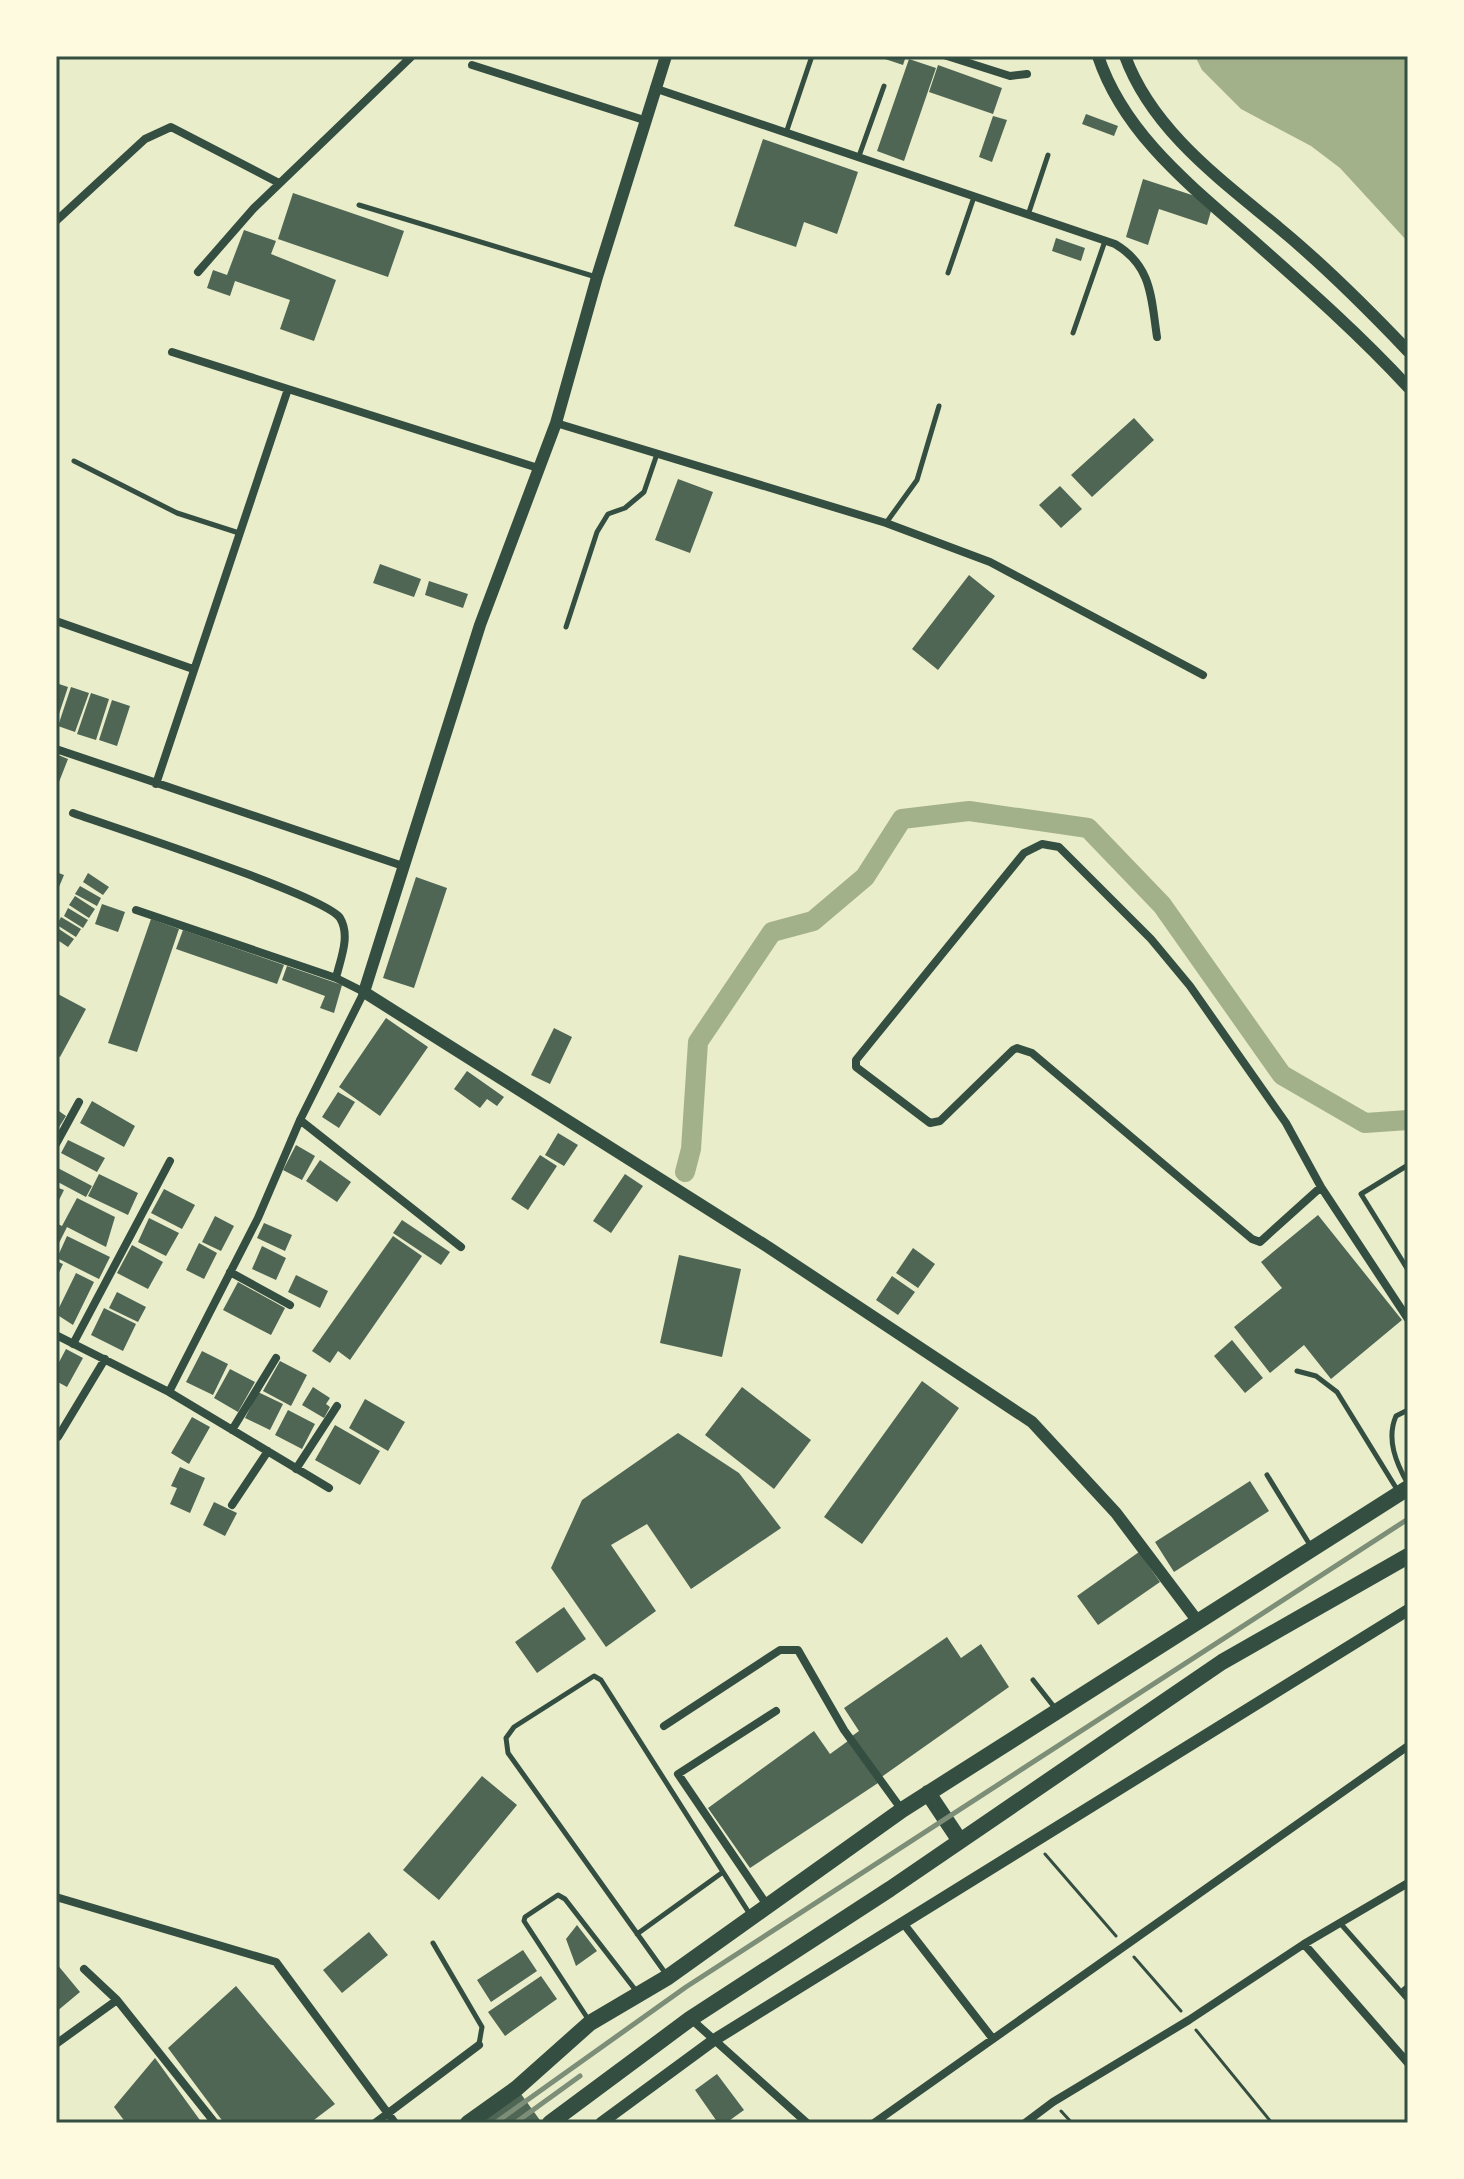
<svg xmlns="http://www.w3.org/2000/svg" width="1464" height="2179" viewBox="0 0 1464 2179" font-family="'PT Sans Narrow',sans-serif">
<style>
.water{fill:#a3b18a}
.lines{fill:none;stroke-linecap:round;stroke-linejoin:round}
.canal{stroke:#a3b18a;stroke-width:20}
.building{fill:#4f6655}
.path{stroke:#344e41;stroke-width:3}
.service{stroke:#344e41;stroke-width:5}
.minor{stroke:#344e41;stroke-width:8}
.tertiary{stroke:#344e41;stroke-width:12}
.trunk{stroke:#344e41;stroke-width:16}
.rail{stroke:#7c8e77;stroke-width:5}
.neatline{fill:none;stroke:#344e41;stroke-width:3}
</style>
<rect width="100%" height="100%" fill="#e9edc9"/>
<path class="water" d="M1195 56H1408V242L1340 168 1311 146 1241 109 1202 70Z"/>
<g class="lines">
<path class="canal" d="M685 1172 691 1149 698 1042 772 932 813 921 865 877 902 819 969 811 1088 828 1162 905 1282 1075 1365 1123 1408 1120"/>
</g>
<path class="building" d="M876 56H906L903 65Z
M909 59 936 68 904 161 877 151Z
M938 65 1002 88 993 114 929 92Z
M1086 114 1118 126 1114 136 1082 124Z
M993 116 1007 120 992 162 979 157Z
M763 139 858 172 837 234 804 222 796 247 734 226Z
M1143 179 1195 196 1211 211 1207 225 1159 209 1148 245 1126 237Z
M293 193 404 231 388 277 278 239Z
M244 230 276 241 271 254 336 280 314 341 280 329 290 300 235 281 230 296 207 288 213 270 227 275Z
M1056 238 1085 248 1081 261 1052 251Z
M1134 418 1154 440 1092 497 1071 475Z
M678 479 713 492 690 553 655 540Z
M1060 486 1082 509 1061 528 1039 505Z
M380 564 421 579 414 597 373 583Z
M969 575 995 596 938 670 912 649Z
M429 581 468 594 463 608 425 595Z
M56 683 68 687 57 720H56Z
M71 687 89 693 75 732 58 726Z
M91 693 109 699 96 740 77 734Z
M112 700 130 706 117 746 99 740Z
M56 754 68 759 59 782 56 781Z
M56 872 64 875 56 894Z
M88 873 109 887 103 895 83 882Z
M416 877 447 888 414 988 383 978Z
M80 886 101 898 97 906 75 894Z
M75 896 95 909 89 918 69 905Z
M102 904 125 912 118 932 95 924Z
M68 908 88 920 83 928 64 916Z
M61 917 81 929 76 937 57 925Z
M151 919 179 929 137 1052 108 1043Z
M56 927 74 939 68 947 56 939Z
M183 930 284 965 277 984 176 949Z
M287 966 342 985 334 1013 320 1008 325 996 282 980Z
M56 993 86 1009 60 1057 56 1055Z
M386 1018 428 1047 380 1116 339 1087Z
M554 1028 572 1037 550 1084 531 1075Z
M467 1071 504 1097 497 1106 487 1099 480 1108 454 1089Z
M338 1092 355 1102 339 1128 322 1117Z
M92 1101 135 1126 124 1147 80 1123Z
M56 1109 66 1116 56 1132Z
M558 1133 578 1145 564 1166 545 1155Z
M68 1140 105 1158 97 1172 61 1153Z
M296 1145 315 1156 302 1180 283 1170Z
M540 1155 557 1166 528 1210 511 1199Z
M320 1160 351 1182 337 1202 306 1181Z
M56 1167 92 1186 86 1197 56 1181Z
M99 1174 138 1193 128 1215 88 1196Z
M625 1174 643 1186 611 1233 593 1221Z
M56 1187 64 1190 56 1206Z
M164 1189 195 1205 182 1229 151 1213Z
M77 1198 115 1217 106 1247 67 1227 56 1249V1223L62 1226Z
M1318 1215 1402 1320 1331 1379 1304 1345 1270 1373 1234 1327 1282 1288 1261 1262Z
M215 1216 234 1226 221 1251 202 1242Z
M149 1218 179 1233 166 1256 138 1242Z
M402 1220 450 1252 441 1265 393 1233Z
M264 1223 292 1235 285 1251 257 1238Z
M67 1236 110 1257 99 1279 57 1258Z
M393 1236 422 1256 350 1360 338 1351 330 1363 312 1351Z
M199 1243 217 1253 204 1279 186 1270Z
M132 1245 163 1262 148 1289 117 1273Z
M262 1246 286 1258 276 1280 252 1269Z
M913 1248 935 1264 918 1288 896 1273Z
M679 1255 741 1269 722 1357 660 1343Z
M56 1261 63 1264 56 1279Z
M76 1273 94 1282 73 1325 56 1314Z
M296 1275 328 1291 320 1308 288 1292Z
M892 1276 915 1292 898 1315 876 1300Z
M238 1282 285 1308 271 1335 223 1310Z
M117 1292 146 1307 138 1322 109 1308Z
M104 1308 136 1324 123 1351 91 1335Z
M1232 1340 1263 1378 1245 1393 1214 1356Z
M66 1349 83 1358 67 1387 56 1381V1368Z
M202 1351 228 1364 213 1395 186 1382Z
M280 1361 307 1375 291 1406 263 1391Z
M230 1369 255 1382 238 1412 214 1398Z
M922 1381 959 1408 862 1544 824 1517Z
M313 1387 330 1398 326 1404 330 1407 324 1418 302 1405Z
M742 1387 811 1440 774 1489 705 1435Z
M258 1392 283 1404 270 1430 245 1418Z
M365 1399 405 1422 388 1451 349 1428Z
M288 1410 315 1424 302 1449 275 1435Z
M192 1417 210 1427 189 1464 171 1453Z
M335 1425 380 1451 360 1485 315 1460Z
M678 1433 739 1473 781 1528 691 1589 647 1524 611 1545 656 1611 606 1647 551 1568 582 1500Z
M180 1467 205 1478 190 1513 170 1504 177 1488 171 1486Z
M1250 1481 1269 1511 1174 1572 1155 1542Z
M214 1502 237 1513 225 1536 203 1525Z
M1139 1552 1160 1582 1098 1625 1077 1596Z
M564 1607 586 1639 537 1673 515 1642Z
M947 1637 961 1658 981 1644 1009 1687 880 1778 852 1736 859 1731 844 1708Z
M814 1731 830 1754 848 1741 878 1783 750 1868 708 1808Z
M482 1776 517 1805 439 1900 403 1870Z
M577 1925 597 1951 576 1966 566 1939Z
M369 1932 388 1955 342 1993 323 1970Z
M523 1950 537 1971 491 2002 477 1980Z
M56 1963 80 1992 56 2012Z
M541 1976 557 1999 505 2036 488 2012Z
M236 1986 335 2104 310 2123H224L168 2048Z
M155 2058 202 2123H126L114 2107Z
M717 2074 744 2110 726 2123H718L695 2090Z
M513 2083 542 2123H458Z"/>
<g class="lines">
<path class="path" d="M1045 1854 1116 1936
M1134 1957 1181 2011
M1196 2030 1272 2123
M1061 2111 1072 2123"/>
<path class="service" d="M786 133 812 56
M859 156 884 86
M359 205 596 277
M1028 215 1048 155
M948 273 974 197
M1073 333 1105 241
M74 461 177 513 239 533
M886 523 917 480 939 406
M566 627 597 532 608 514 625 508 644 492 657 454
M1408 1165 1361 1194 1408 1270
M1297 1371 1316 1376 1337 1392 1398 1491
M1267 1475 1310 1545
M1408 1484C1396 1463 1386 1439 1396 1416L1408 1410
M1033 1680 1055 1708
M1340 1923 1408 2000
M637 1934 723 1872
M433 1943 482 2027 479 2044
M666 1974 508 1753 506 1738 514 1727 594 1676 601 1680 751 1916
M1401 1992 1408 1986
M590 2022 524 1921 525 1917 558 1895 565 1899 637 1992"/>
<path class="minor" d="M947 56 1010 76 1027 74
M472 65 644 120
M654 88 1115 244C1152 266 1151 297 1157 337
M56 221 145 139 171 127 279 183
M198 272 254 208 412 56
M172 352 288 389
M556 423 886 523 990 562 1203 675
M56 621 193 669
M56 749 403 866
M156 784 288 389 538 468
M73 813C112 827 326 896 340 918 351 936 340 960 336 978
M136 910 336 978 364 992 300 1120 258 1218 169 1392
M300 1120 461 1247
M56 1144 79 1102
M1321 1187 1260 1242 1252 1239 1032 1053 1017 1048 1013 1050 940 1121 930 1123 856 1067V1060L1024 853 1042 844 1059 847 1151 939 1190 986 1286 1123 1321 1187 1408 1319
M230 1272 290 1305
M56 1335 169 1392 329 1488
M73 1344 170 1161
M232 1430 276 1358
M58 1437 105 1359
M296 1469 337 1406
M232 1505 268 1451
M664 1726 780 1650H798L844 1730 902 1810
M56 1897 276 1962 395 2123
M767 1905 678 1774 776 1711
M903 1923 993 2039
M1304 1944 1408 1883
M84 1969 117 2000
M691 2019 807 2123
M56 2044 117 2000 215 2123
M375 2123 479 2045
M874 2123 1408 1746
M1025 2123 1053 2102 1189 2020 1304 1944 1408 2063"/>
<path class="tertiary" d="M666 56 597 277 556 423 480 625 364 992 768 1247 1032 1422 1116 1513 1199 1623
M1098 56C1125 137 1195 189 1257 244 1309 290 1361 336 1408 387
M1125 56C1152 130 1220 179 1279 228 1324 265 1367 308 1408 351
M601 2123 714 2040 1408 1610"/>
<path class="trunk" d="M928 1793 960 1841
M468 2123 517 2088 590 2023 668 1977 902 1810 1408 1488
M550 2123 690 2019 890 1889 1222 1662 1408 1556"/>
<path class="rail" d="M495 2123 686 1987 1408 1519
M515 2123 580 2076"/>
</g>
<rect width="1464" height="2179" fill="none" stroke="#fefae0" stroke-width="116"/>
<rect x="58" y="58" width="1348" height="2063" class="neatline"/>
</svg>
